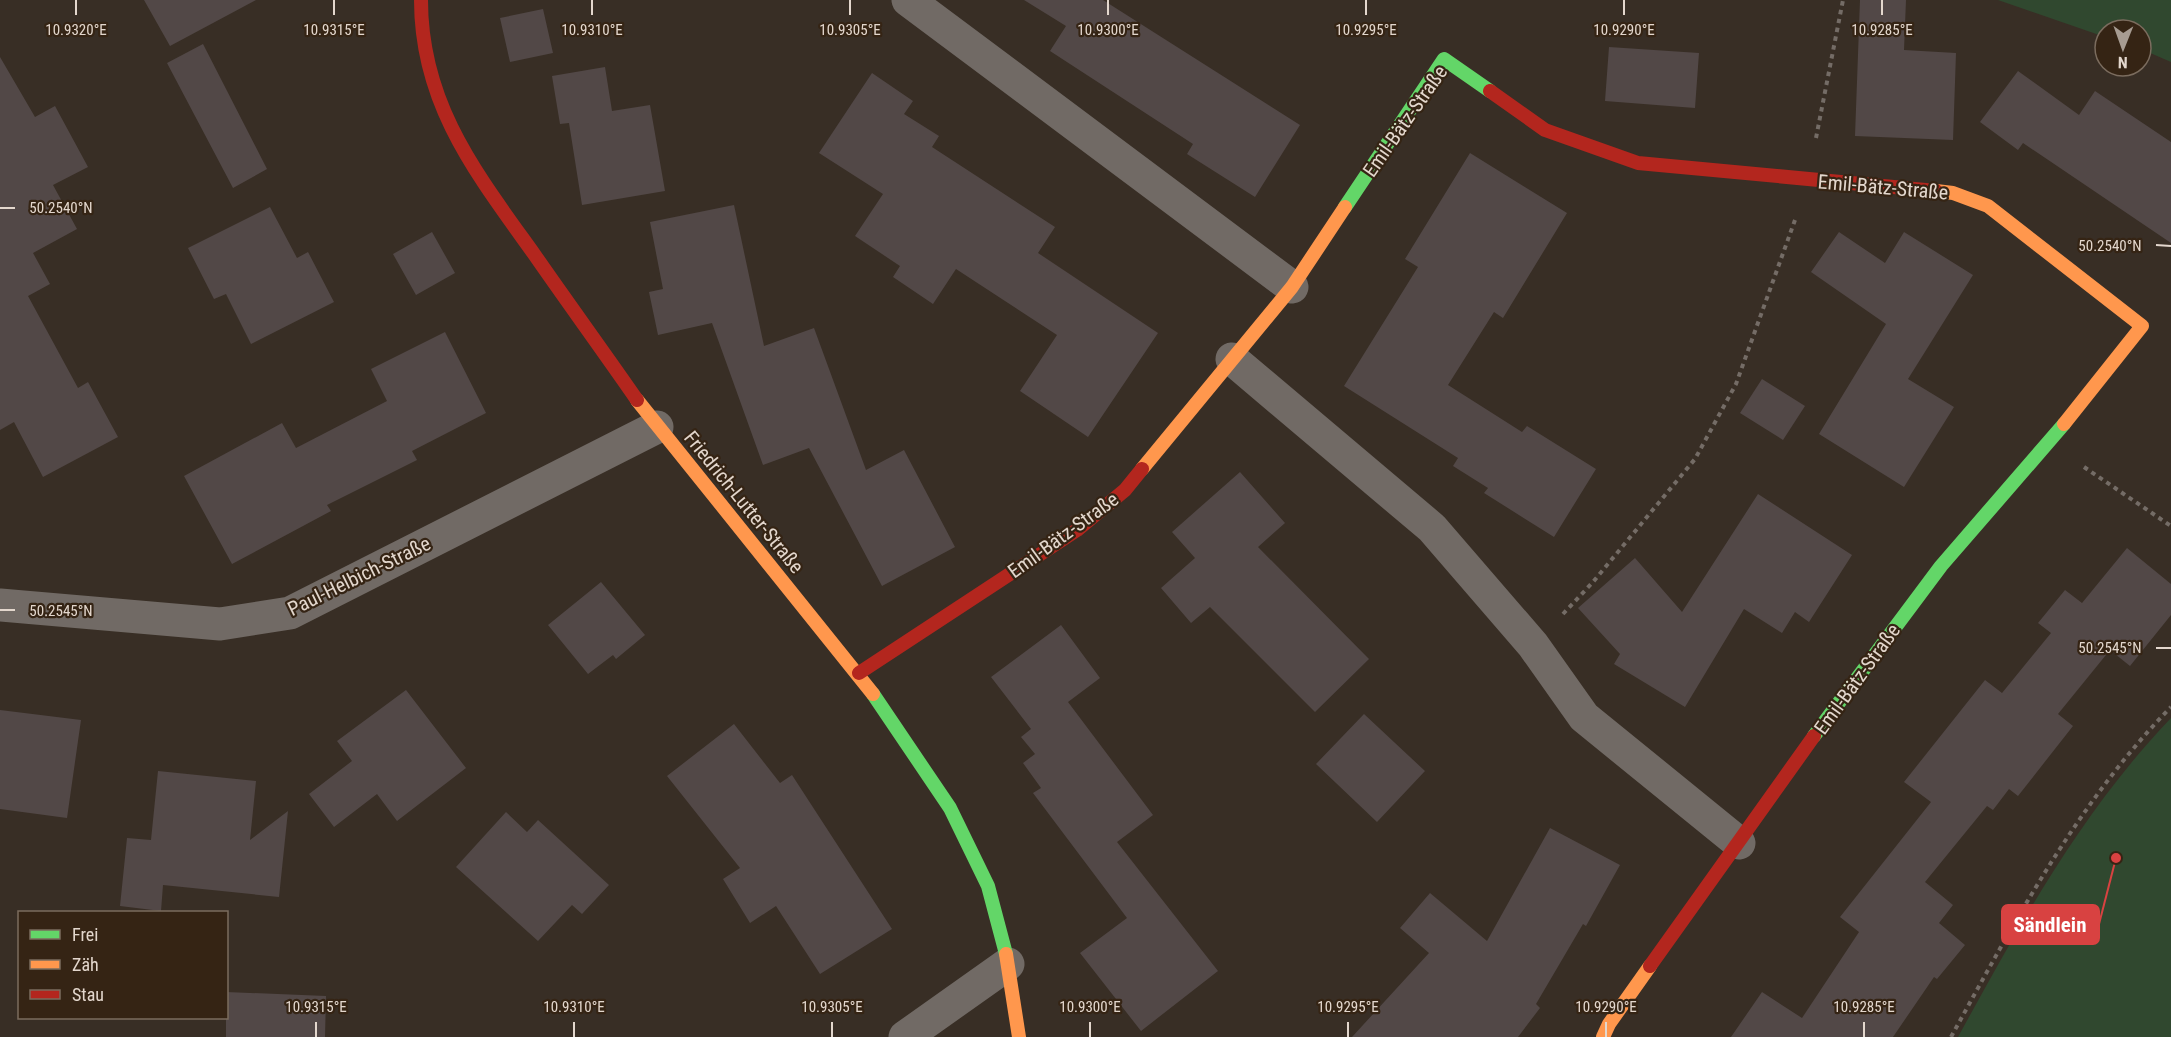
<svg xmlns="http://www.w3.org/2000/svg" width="2171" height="1037" viewBox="0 0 2171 1037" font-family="'Roboto Condensed',sans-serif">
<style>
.green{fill:#30482f}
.building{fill:#524847}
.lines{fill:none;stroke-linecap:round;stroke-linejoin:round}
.path{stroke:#746c66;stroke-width:4;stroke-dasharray:4.5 4.5;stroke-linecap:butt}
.street{stroke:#716a65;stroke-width:33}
.fast{stroke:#63d668;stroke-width:14}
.slow{stroke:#ff974d;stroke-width:14}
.jam{stroke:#b3261e;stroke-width:14}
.ticks{fill:none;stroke:#e3d7cd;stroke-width:2}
.labels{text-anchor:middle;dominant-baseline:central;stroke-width:4.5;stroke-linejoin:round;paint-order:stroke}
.street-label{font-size:20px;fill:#e3d7cd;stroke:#352414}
.ticks-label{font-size:15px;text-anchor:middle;fill:#e3d7cd;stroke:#352414;stroke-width:4.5;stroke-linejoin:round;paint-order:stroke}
.leader{fill:none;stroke:#d84241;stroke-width:2}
.callout-dot{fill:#d84241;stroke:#352414;stroke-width:2}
.callout{fill:#d84241;stroke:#d84241;stroke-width:2}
.callout-label{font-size:21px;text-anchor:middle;font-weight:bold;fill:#fff}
</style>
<rect width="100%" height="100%" fill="#382e25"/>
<path class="green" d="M1998 0H2171V62L2141 49V30H2105V37Z
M2171 718V1037H1958C2020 924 2081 812 2171 718Z"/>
<path class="building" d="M144 0H256L170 46Z
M1024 0H1103L1300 125 1255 197 1187 154 1193 144 1050 51 1066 26Z
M1860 0H1906L1904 50 1956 53 1953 140 1855 136Z
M543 9 553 53 510 62 500 18Z
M203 44 267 169 233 188 167 63Z
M1609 47 1699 53 1695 108 1605 101Z
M0 57 35 117 55 106 88 167 53 185 77 229 33 253 50 284 28 296 78 388 88 382 118 437 43 477 14 422 0 430Z
M605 67 612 111 650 105 665 191 582 205 569 123 560 124 552 76Z
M2018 71 2079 115 2095 91 2171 142V243L2023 143 2018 150 1980 122Z
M872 73 913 101 904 114 939 136 932 147 1055 227 1038 253 1158 333 1088 437 1020 391 1057 335 956 269 933 304 893 277 900 266 855 236 883 194 819 153Z
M1470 153 1567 213 1503 318 1494 312 1448 385 1522 432 1527 426 1596 469 1554 537 1484 493 1488 488 1453 466 1458 458 1344 386 1418 267 1405 259Z
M734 205 764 346 814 328 866 470 904 450 955 547 882 586 809 448 763 465 712 323 658 335 649 292 663 289 650 222Z
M270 207 297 258 308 252 334 302 251 344 226 294 214 299 188 248Z
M432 232 455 273 416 295 393 254Z
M1839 232 1885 263 1904 232 1973 275 1908 379 1954 407 1904 487 1819 434 1886 324 1811 272Z
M445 332 486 413 412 451 417 460 327 505 331 511 232 564 184 476 282 423 296 448 387 401 371 369Z
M1762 379 1805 406 1783 440 1740 413Z
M1240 472 1285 523 1258 547 1369 659 1315 712 1210 607 1191 623 1161 588 1195 558 1172 532Z
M1758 494 1852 555 1809 622 1795 612 1782 633 1744 609 1685 707 1614 664 1620 654 1578 608 1635 558 1682 612Z
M2127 548 2171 584V615L2130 666 2110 650 2058 714 2073 726 2018 796 2009 789 1993 810 1987 806 1925 882 1953 905 1939 923 1965 945 1937 979 1934 977 1893 1037H1731L1762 992 1802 1018 1859 932 1840 917 1931 802 1904 782 1985 680 2002 693 2051 633 2038 623 2065 590 2082 603Z
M601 582 645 635 616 659 613 655 588 674 548 625Z
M1061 625 1100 678 1068 702 1153 815 1117 842 1218 971 1141 1031 1080 953 1127 918 1033 793 1041 788 1023 763 1035 754 1021 737 1031 729 991 677Z
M406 690 466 768 397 821 377 794 334 827 309 794 352 761 337 741Z
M0 710 81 720 67 818 0 809Z
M1364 714 1425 771 1377 822 1316 764Z
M734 724 780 783 792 775 892 929 820 974 776 906 750 923 723 879 740 868 667 776Z
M158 771 256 781 250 840 288 811 279 897 163 885 161 911 120 906 127 838 151 840Z
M506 812 527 832 538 820 609 885 582 914 572 905 538 941 456 867Z
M1550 828 1620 865 1586 926 1583 924 1536 1004 1540 1008 1518 1037H1352L1429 953 1400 928 1430 893 1487 941Z
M226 992 326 996 325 1037H226Z"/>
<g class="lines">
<path class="path" d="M1816 138 1843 0
M2084 467 2171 526
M1563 614 1593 582 1695 459 1736 384 1795 220
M1951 1037C2015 921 2078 802 2171 707"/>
<path class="street" d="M908 0 1292 287
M1232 359 1432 528 1533 645 1584 717 1739 843
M0 605 220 624 290 613 657 427
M905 1037 1008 964"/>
<path class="fast" d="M1345 207 1444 59 1490 91
M873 694 950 808 988 886 1006 954
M1814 736 1941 566 2064 424"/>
<path class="slow" d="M1936 191 1953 193 1988 206 2142 326 2064 424
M637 400 873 694
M1142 469 1292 287 1345 207
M1006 954 1019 1037
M1603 1037 1609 1024 1650 966"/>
<path class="jam" d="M421 0C421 104 476 173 534 254 568 303 603 351 637 400
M1490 91 1545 130 1638 163 1936 191
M859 673 1077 530 1125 490 1142 469
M1650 966 1814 736"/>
</g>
<path class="ticks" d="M76 15V0M334 15V0M592 15V0M850 15V0M1108 15V0M1366 15V0M1624 15V0M1882 15V0M0 208H15M2156 245 2171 246M0 610H15M2156 648H2171M316 1037V1022M574 1037V1022M832 1037V1022M1090 1037V1022M1348 1037V1022M1606 1037V1022M1864 1037V1022"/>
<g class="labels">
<g class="street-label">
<text transform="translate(1405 121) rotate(-55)">Emil-Bätz-Straße</text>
<text transform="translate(1883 187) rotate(5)">Emil-Bätz-Straße</text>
<text transform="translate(744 502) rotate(51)">Friedrich-Lutter-Straße</text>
<text transform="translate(1063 535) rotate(-36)">Emil-Bätz-Straße</text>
<text transform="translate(359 576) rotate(-26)">Paul-Helbich-Straße</text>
<text transform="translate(1857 679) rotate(-54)">Emil-Bätz-Straße</text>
</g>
</g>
<g class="ticks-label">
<text x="76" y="35">10.9320°E</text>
<text x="334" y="35">10.9315°E</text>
<text x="592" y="35">10.9310°E</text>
<text x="850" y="35">10.9305°E</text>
<text x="1108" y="35">10.9300°E</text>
<text x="1366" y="35">10.9295°E</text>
<text x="1624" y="35">10.9290°E</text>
<text x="1882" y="35">10.9285°E</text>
<text x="61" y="213">50.2540°N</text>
<text x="2110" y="251">50.2540°N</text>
<text x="61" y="616">50.2545°N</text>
<text x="2110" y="653">50.2545°N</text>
<text x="316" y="1012">10.9315°E</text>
<text x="574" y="1012">10.9310°E</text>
<text x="832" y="1012">10.9305°E</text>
<text x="1090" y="1012">10.9300°E</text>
<text x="1348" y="1012">10.9295°E</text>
<text x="1606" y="1012">10.9290°E</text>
<text x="1864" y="1012">10.9285°E</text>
</g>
<path class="leader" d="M2116 858L2099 924"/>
<circle class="callout-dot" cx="2116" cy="858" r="6"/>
<rect class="callout" x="2002" y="905" width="97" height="39" rx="6"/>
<g class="callout-label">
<text x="2050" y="932">Sändlein</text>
</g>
<rect x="18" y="911" width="210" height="108" fill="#352414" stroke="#7b6c5e" stroke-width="1.5"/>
<rect x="30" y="930" width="30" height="9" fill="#63d668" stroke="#7b6c5e" stroke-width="1.5"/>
<text x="72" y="941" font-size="18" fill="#e3d7cd">Frei</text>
<rect x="30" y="960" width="30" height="9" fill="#ff974d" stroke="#7b6c5e" stroke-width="1.5"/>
<text x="72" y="971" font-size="18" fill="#e3d7cd">Zäh</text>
<rect x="30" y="990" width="30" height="9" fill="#b3261e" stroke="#7b6c5e" stroke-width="1.5"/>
<text x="72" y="1001" font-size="18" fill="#e3d7cd">Stau</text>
<g transform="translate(2123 48) rotate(181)"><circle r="28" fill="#352414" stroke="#7b6c5e" stroke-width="1.5"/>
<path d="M0-4.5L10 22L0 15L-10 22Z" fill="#a79c92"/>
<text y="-9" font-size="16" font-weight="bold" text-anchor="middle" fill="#e3d7cd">N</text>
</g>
</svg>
